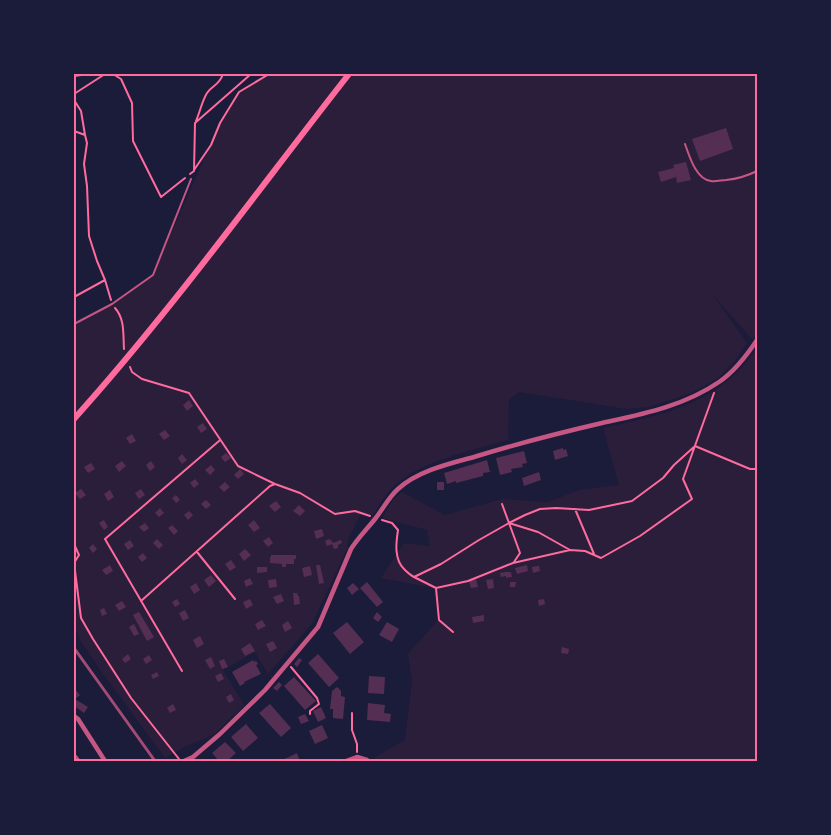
<svg xmlns="http://www.w3.org/2000/svg" width="831" height="835" viewBox="0 0 831 835" font-family="Manrope,sans-serif">
<style>
.green{fill:#2a1e3b}
.building{fill:#542f53}
.lines{fill:none;stroke-linecap:round;stroke-linejoin:round}
.path{stroke:#ff6b9d;stroke-width:2}
.service{stroke:#c65784;stroke-width:2}
.minor{stroke:#c65784;stroke-width:4.5}
.tertiary{stroke:#c65784;stroke-width:5}
.primary{stroke:#ff6b9d;stroke-width:6}
.rail{stroke:#a44b75;stroke-width:3}
.neatline{fill:none;stroke:#ff6b9d;stroke-width:2}
</style>
<rect width="100%" height="100%" fill="#1b1b3a"/>
<path class="green" d="M270 74H757V333L753 340 712 294 747 343 734 362 718 378 689 394 648 407 627 409 519 392 509 400 508 440C472 451 421 460 393 487 385 495 379 505 373 515L362 512 349 537 347 549 312 624 268 674 255 652 223 670 244 705 215 734 185 747 165 758 103 674 80 640 74 624V324L92 316 153 274 220 123 239 92Z
M757 348V761H376L375 757 405 740 412 681 408 654 438 620 434 588 381 578 404 543 430 546 427 530 382 518 393 500 402 492 445 515 502 499 548 502 579 490 619 485 603 428C647 418 697 409 732 377 742 369 749 358 757 348Z"/>
<path class="building" d="M726 128 733 149 700 161 692 139Z
M686 162 691 180 677 183 676 177 661 182 658 172 674 168 673 165Z
M189 400 193 406 187 411 183 405Z
M203 423 207 429 201 433 197 427Z
M165 430 170 436 164 440 159 434Z
M132 434 136 441 130 444 126 438Z
M563 448V450L566 449 568 456 555 460 553 451Z
M524 451 527 463 522 464 523 467 511 469 512 472 500 475 496 458Z
M226 453 231 458 225 462 221 457Z
M182 454 187 460 182 464 178 458Z
M487 460 490 472 483 473V476L456 483V481L447 484 444 473Z
M122 461 126 466 119 472 115 466Z
M151 461 155 467 150 471 146 465Z
M91 463 95 469 88 473 84 467Z
M211 465 215 470 210 475 205 470Z
M240 469 244 474 238 479 234 475Z
M539 472 541 480 524 486 522 478Z
M195 479 199 484 194 488 190 483Z
M225 482 230 487 224 492 219 487Z
M437 482H444V490H437Z
M81 489 86 495 80 499 75 493Z
M141 489 145 495 139 499 135 493Z
M110 490 114 497 108 501 104 494Z
M176 495 180 500 176 503 172 498Z
M206 500 211 505 206 509 201 504Z
M276 501 281 507 275 512 269 506Z
M299 505 305 511 300 516 293 511Z
M160 508 164 513 159 517 155 513Z
M189 511 193 515 188 520 184 515Z
M104 520 108 527 104 530 99 523Z
M254 520 260 528 254 532 248 525Z
M145 523 149 528 144 532 139 527Z
M172 525 178 531 174 535 168 528Z
M322 529 324 536 316 539 314 531Z
M269 537 273 543 268 547 263 541Z
M157 539 163 545 159 549 153 543Z
M329 539 330 540V539L333 543 341 540 342 543 338 545V548L334 549 332 544 327 546 325 541Z
M130 540 134 546 128 550 124 544Z
M93 544 97 549 93 553 89 548Z
M245 549 251 555 244 561 239 554Z
M143 553 147 558 142 562 138 557Z
M271 555H296V559H294V564H286V567H282V564L270 563V557H271Z
M231 560 236 567 230 571 225 564Z
M110 565 113 571 106 575 102 570Z
M316 565H320L324 583 319 584Z
M527 565 528 571 517 574 515 568Z
M310 566 312 575 304 577 302 568Z
M539 566 540 571 533 573 532 567Z
M257 567H267V572L257 573Z
M505 572H511L512 577 506 578V576L501 577 500 573Z
M211 575 216 581 209 587 204 580Z
M250 578 253 584 246 587 244 581Z
M276 579 277 587 269 588 268 580Z
M476 579 478 587 471 588 469 581Z
M493 579 494 588 488 589 486 580Z
M367 582 383 602 377 607 360 588Z
M510 582H516L515 587H510Z
M196 583 200 590 194 594 190 587Z
M353 583 359 589 352 595 347 588Z
M293 593H297L298 596H299L300 604 294 605Z
M281 594 284 601 277 604 273 597Z
M177 599 180 604 175 607 172 602Z
M250 599 253 605 246 609 243 602Z
M544 599 545 604 539 606 538 600Z
M122 601 126 607 119 611 115 605Z
M104 608 107 614 102 616 100 610Z
M185 610 189 618 183 621 179 613Z
M139 612 154 637 147 641 133 615Z
M377 612 382 617 378 622 373 618Z
M484 615V621L473 623 472 617Z
M262 620 266 626 258 630 255 624Z
M288 621 292 628 285 632 282 625Z
M347 622 364 642 350 654 333 633Z
M387 622 399 629 392 642 379 635Z
M134 624 139 634 134 636 129 627Z
M200 636 204 644 197 648 193 640Z
M273 641 277 648 270 652 266 644Z
M250 643 255 651 245 656 241 649Z
M562 647 569 649 568 654 561 653Z
M128 654 131 659 125 663 122 659Z
M318 654 339 678 329 687 308 663Z
M149 655 152 660 146 664 143 659Z
M211 657 215 666 210 669 205 660Z
M299 658 302 660 297 667 294 664Z
M224 659 228 667 222 669 219 661Z
M253 660 254 662 256 661 258 664 256 665 261 674 244 682 245 683 240 686 232 672Z
M157 672 159 676 153 679 151 675Z
M221 673 224 679 218 682 215 676Z
M369 676 385 677 384 694 368 693Z
M294 677 316 701 305 710 284 686Z
M279 682 282 685 277 691 273 688Z
M337 687 341 691V696L345 697 343 719 333 718V709H330L332 691Z
M75 689 80 695 75 699 88 707 84 713 74 706V690Z
M231 694 234 700 229 703 226 697Z
M368 703 385 705 384 713 391 714 390 722 367 720Z
M173 704 176 710 170 713 167 708Z
M270 704 291 728 281 737 259 713Z
M321 707 326 718 318 722 313 711Z
M305 714 309 721 301 724 298 717Z
M246 724 258 738 243 751 231 737Z
M322 725 328 738 315 744 309 731Z
M225 742 236 753 227 761H219L212 753Z
M297 753 300 761H279L289 757Z"/>
<g class="lines">
<path class="path" d="M113 74 121 79 132 103 133 141 161 197 185 178
M74 76 89 74
M74 94 105 74
M74 100 81 111 85 135
M196 121C200 112 202 101 207 93 212 85 219 86 223 74
M74 131 85 135 87 143 84 164 87 186 89 236 97 261 105 280 74 297
M194 170 211 145 220 123 239 92 269 74
M190 174 194 171 195 123 251 74
M105 280 111 300
M115 308C125 319 123 334 124 349
M130 367 132 372 142 379 189 393 238 466 275 484 300 493 335 514 355 511 370 516
M502 504 509 523 538 532 570 550
M575 509 594 554
M382 520 392 523 398 530C396 543 394 559 404 569 407 572 410 575 414 577L441 564 479 540 509 523 525 515 540 509 556 508 589 510 632 501 663 478 674 465 695 446 750 469H757
M509 523 520 553 514 562
M74 544 79 555 74 563 81 618 93 639 131 698 179 759
M197 552 235 599
M414 577 436 588 468 581 513 563 570 550 585 551 601 558 640 536 692 499 683 479 714 393
M436 588 439 620 453 632
M141 601 270 486 275 484
M291 667 317 698 319 704 310 711V714
M182 671 105 539 219 441
M352 713V730L357 744V752"/>
<path class="service" d="M685 144C689 155 696 180 711 181 715 182 722 180 726 180 737 179 747 176 757 171
M74 324 112 304 153 275 191 179"/>
<path class="minor" d="M74 716 78 719 105 761
M184 761 193 757 220 734 265 690 318 627 351 549C358 538 367 529 375 519 383 509 388 498 398 489 418 471 448 464 474 457 516 444 559 433 602 423 643 414 684 406 719 382 734 372 747 355 757 340
M346 761 357 757 367 760 368 761"/>
<path class="tertiary" d="M74 756 78 761"/>
<path class="primary" d="M74 419C172 310 258 190 349 74"/>
<path class="rail" d="M74 648 155 761"/>
</g>
<rect width="831" height="835" fill="none" stroke="#1b1b3a" stroke-width="150"/>
<rect x="75" y="75" width="681" height="685" class="neatline"/>
</svg>
